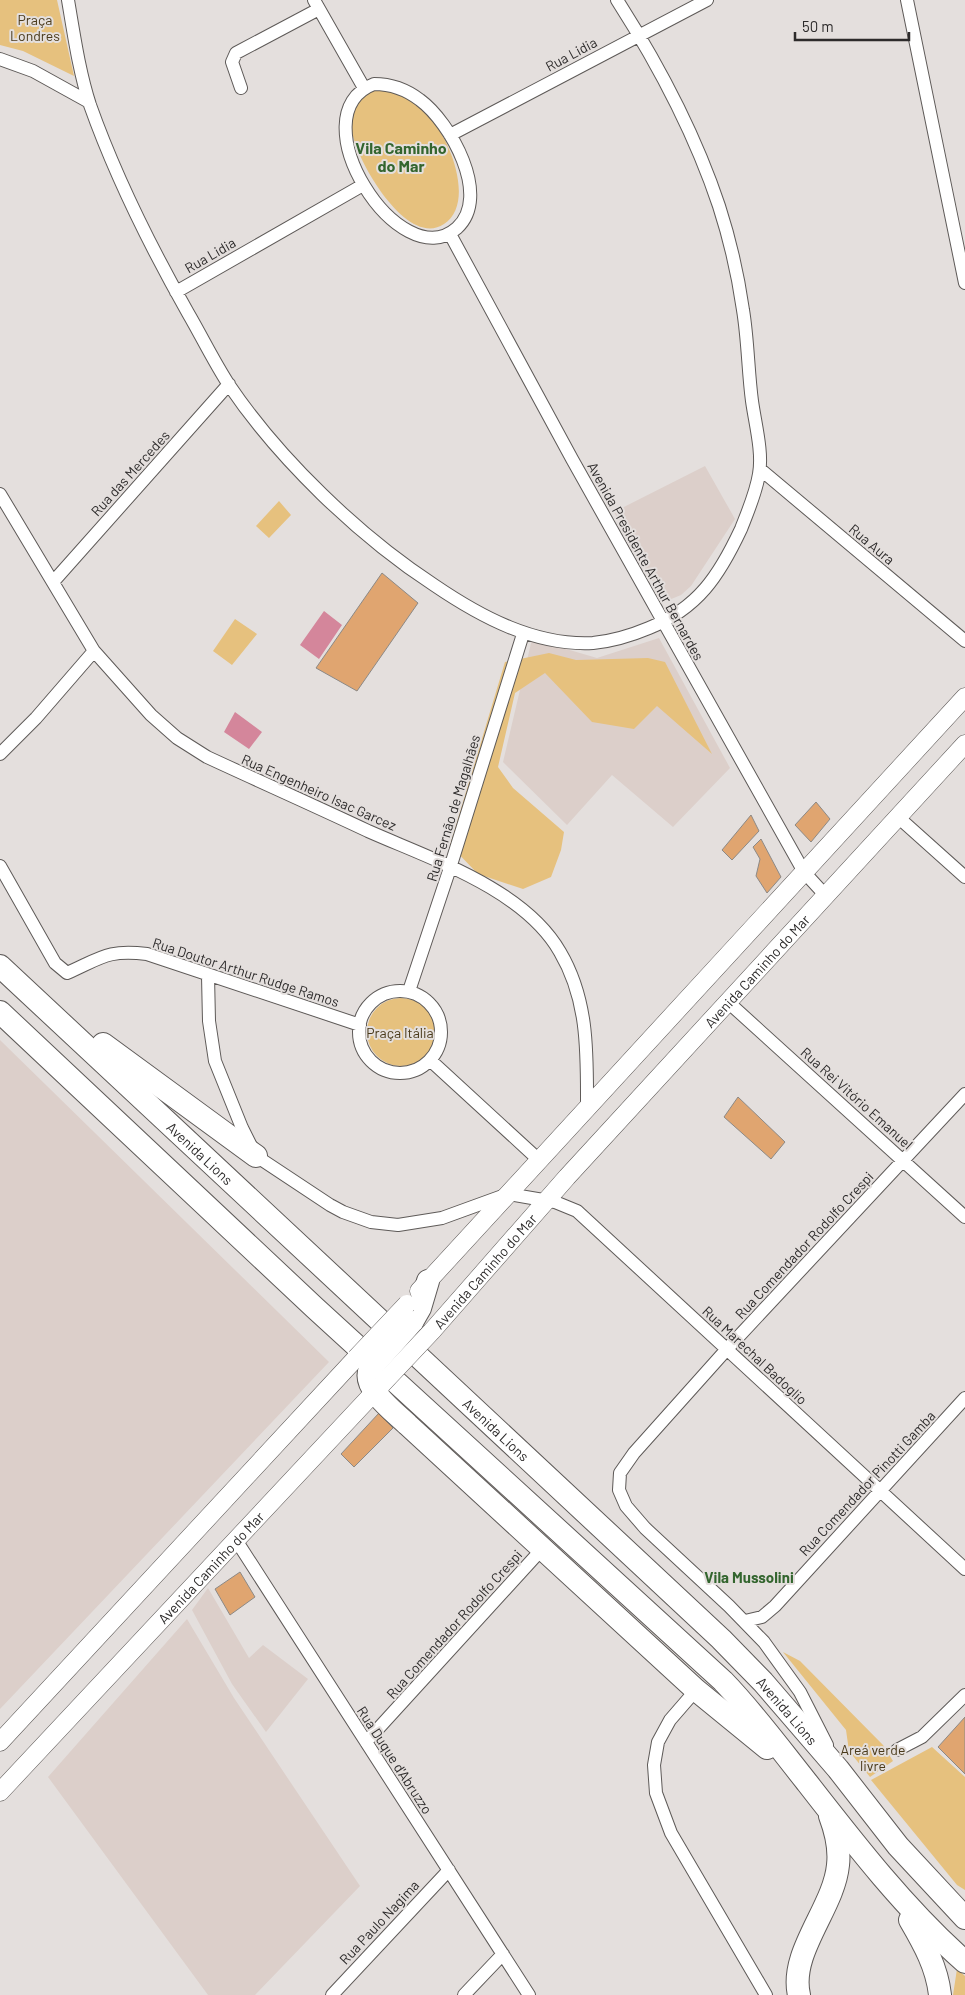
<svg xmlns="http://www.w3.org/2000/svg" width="965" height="1995" viewBox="0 0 965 1995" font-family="Barlow,sans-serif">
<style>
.built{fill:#dccfca}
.green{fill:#e6c17e}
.water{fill:#d4869b}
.building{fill:#e0a570;stroke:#8c8986}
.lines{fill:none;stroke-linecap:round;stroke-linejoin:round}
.street-casing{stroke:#5e5a58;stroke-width:14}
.secondary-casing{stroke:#5e5a58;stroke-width:19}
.highway-casing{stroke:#5e5a58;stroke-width:24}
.street{stroke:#fff;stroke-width:12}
.secondary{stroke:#fff;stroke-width:18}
.highway{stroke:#fff;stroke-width:22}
.secondary-bridge-casing{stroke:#5e5a58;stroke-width:19;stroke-linecap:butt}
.highway-bridge-casing{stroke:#5e5a58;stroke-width:24;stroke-linecap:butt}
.secondary-bridge{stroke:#fff;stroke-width:18}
.highway-bridge{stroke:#fff;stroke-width:22}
.labels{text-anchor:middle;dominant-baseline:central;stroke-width:4;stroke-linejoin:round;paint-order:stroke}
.park-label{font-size:14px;fill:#49391a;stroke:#e4dfdd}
.street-label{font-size:14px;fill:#2d2b2b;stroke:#e4dfdd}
.neighbourhood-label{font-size:15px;font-weight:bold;fill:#33652e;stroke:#e4dfdd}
.quarter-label{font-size:16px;font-weight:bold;fill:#33652e;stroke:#e4dfdd}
</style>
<rect width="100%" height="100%" fill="#e4dfdd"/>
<path class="built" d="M705 466 735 519 691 586 681 595 664 602 614 512Z
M659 638 730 768 673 827 612 775 567 825 503 762 532 639 597 658Z
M0 1040 329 1362 0 1709Z
M208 1588 249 1658 263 1645 308 1679 266 1732 232 1684 192 1610Z
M187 1619 234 1698 360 1886 255 1995H208L48 1777Z"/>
<path class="green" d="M0 0H57L74 76 23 51 0 45Z
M374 88C394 91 410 98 425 112 448 132 477 203 444 224 407 249 357 161 352 132 350 122 356 108 358 98Z
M279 501 291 515 269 538 256 526Z
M235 619 257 634 232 665 213 651Z
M549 653 576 660 648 658 665 662 712 754 657 706 634 729 592 722 545 673 515 693 498 767 513 788 564 832 561 850 551 877 523 889 478 874 450 845 505 662Z
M367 1032a34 34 0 1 1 68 0a34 34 0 1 1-68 0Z
M783 1652 800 1661 883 1745 893 1761 870 1777 849 1751 846 1730Z
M932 1747 965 1777V1890L957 1885 871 1780Z
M957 1969 965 1976V1995H953Z"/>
<path class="water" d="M324 611 342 625 319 659 300 645Z
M235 712 262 732 249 749 224 732Z"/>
<path class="building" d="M382 573 418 603 357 691 316 668Z
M816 802 830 819 811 842 795 825Z
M751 815 759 831 732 860 722 850Z
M761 839 781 877 767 893 756 876 760 859 753 847Z
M738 1097 785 1142 771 1159 724 1117Z
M379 1413 393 1428 354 1467 341 1454Z
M240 1572 255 1597 230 1615 215 1589Z
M965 1717V1774L938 1747Z"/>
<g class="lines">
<g class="street-casing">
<path id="street" d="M68 0C74 35 79 71 90 105 116 178 150 246 188 313 202 337 214 362 229 385 279 459 359 536 434 585 481 617 535 646 593 643 614 641 630 636 649 628 698 608 719 576 741 529 748 511 756 493 759 474 763 452 755 423 752 401 748 371 748 340 743 310 738 275 730 240 719 206 695 134 658 64 617 0
M314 0 364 88
M907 0 965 283
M0 59 33 71 89 102
M374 84C391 84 407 90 420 100 450 122 492 196 457 228 400 279 295 114 374 84Z
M241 88 232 62 236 53 319 9
M450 135 707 0
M450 234 572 459 804 872 826 896
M176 292 363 185
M760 469 965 641
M0 494 94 651 151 715 177 738 207 757C261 782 315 806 368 831 431 859 524 889 560 952 589 1001 587 1055 587 1109
M53 582 229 384
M0 754 36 718 94 651
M898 817 965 877
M0 866 55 963 67 973C101 958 108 949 147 954L360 1025
M208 976 209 1021 215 1061 242 1128 256 1156 330 1205 343 1212 371 1222 398 1225 442 1218 508 1194 555 1202 577 1211 965 1569
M409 991 450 868 523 634
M359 1032a41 41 0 1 1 82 0a41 41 0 1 1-82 0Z
M728 1002 965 1217
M430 1060 540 1161
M236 1540 529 1995
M745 1621 762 1617 775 1606 965 1398
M696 1690 670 1720 658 1742 654 1765 656 1793 671 1833 766 1995
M366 1742 543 1548
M827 1745 800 1692 764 1642 729 1606 645 1528 626 1506 619 1490 620 1473 634 1453 727 1349 965 1094
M897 1750 922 1737 965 1695
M332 1995 449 1870
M464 1995 503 1954"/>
</g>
<g class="secondary-casing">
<g id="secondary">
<path d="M419 1291 965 697"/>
<path id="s1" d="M432 1331 567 1177 965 744"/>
<path d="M0 1742 356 1358"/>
<path id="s2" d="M0 1792 382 1384"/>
</g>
</g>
<g class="highway-casing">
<g id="highway">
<path id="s3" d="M0 966 721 1639 763 1682 838 1769 898 1846 965 1918"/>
<path d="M0 1012 315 1308 723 1681C753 1712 778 1746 805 1780 854 1843 905 1909 965 1962"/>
<path d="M103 1044 256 1156"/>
<path d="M412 1322 420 1308 428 1281"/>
<path d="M370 1369C361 1388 396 1413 408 1425L696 1690 767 1748"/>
<path d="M910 1920C924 1944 937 1967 940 1995"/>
<path d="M799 1995C789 1952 834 1908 838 1865 840 1848 836 1832 830 1816"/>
</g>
</g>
<use href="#street" class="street"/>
<use href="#secondary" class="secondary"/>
<use href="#highway" class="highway"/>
<g class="secondary-bridge-casing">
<path id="secondary-bridge" d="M356 1358 407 1304
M382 1384 432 1331"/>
</g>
<g class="highway-bridge-casing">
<path id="highway-bridge" d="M370 1369 412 1322"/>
</g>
<use href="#secondary-bridge" class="secondary-bridge"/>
<use href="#highway-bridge" class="highway-bridge"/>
</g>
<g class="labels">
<g class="park-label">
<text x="35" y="19">Praça<tspan x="35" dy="16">Londres</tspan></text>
<text x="400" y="1032">Praça Itália</text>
<text x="873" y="1749">Areá verde<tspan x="873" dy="16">livre</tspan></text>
</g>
<g class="street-label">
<text transform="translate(571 54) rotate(-28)">Rua Lidia</text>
<text transform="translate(210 255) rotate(-30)">Rua Lidia</text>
<text transform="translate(130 473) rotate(-48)">Rua das Mercedes</text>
<text transform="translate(872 544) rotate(40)">Rua Aura</text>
<text transform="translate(646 561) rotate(61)">Avenida Presidente Arthur Bernardes</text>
<text transform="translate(319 792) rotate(24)">Rua Engenheiro Isac Garcez</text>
<text transform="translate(453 808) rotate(-73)">Rua Fernão de Magalhães</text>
<text stroke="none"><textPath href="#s1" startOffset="485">Avenida Caminho do Mar</textPath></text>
<text transform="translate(246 972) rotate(18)">Rua Doutor Arthur Rudge Ramos</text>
<text transform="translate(857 1098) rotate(42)">Rua Rei Vitório Emanuel</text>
<text stroke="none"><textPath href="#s3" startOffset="274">Avenida Lions</textPath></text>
<text transform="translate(804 1245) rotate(-47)">Rua Comendador Rodolfo Crespi</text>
<text stroke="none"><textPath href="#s1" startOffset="80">Avenida Caminho do Mar</textPath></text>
<text transform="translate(755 1355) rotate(43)">Rua Marechal Badoglio</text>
<text stroke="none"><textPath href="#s3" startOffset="679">Avenida Lions</textPath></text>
<text transform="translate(867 1483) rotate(-47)">Rua Comendador Pinotti Gamba</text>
<text stroke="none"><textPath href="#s2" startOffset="308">Avenida Caminho do Mar</textPath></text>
<text transform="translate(454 1624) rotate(-48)">Rua Comendador Rodolfo Crespi</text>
<text stroke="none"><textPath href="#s3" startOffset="1084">Avenida Lions</textPath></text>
<text transform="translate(395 1760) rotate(57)">Rua Duque d'Abruzzo</text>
<text transform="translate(379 1922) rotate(-47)">Rua Paulo Nagima</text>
</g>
<g class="neighbourhood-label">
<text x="749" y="1577">Vila Mussolini</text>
</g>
<g class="quarter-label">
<text x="401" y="147">Vila Caminho<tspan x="401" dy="18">do Mar</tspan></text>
</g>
</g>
<path d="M795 32v8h114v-8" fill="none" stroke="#2d2b2b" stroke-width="2.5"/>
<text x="802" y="32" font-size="15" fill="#2d2b2b" stroke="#e4dfdd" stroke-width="4" paint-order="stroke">50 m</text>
</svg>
